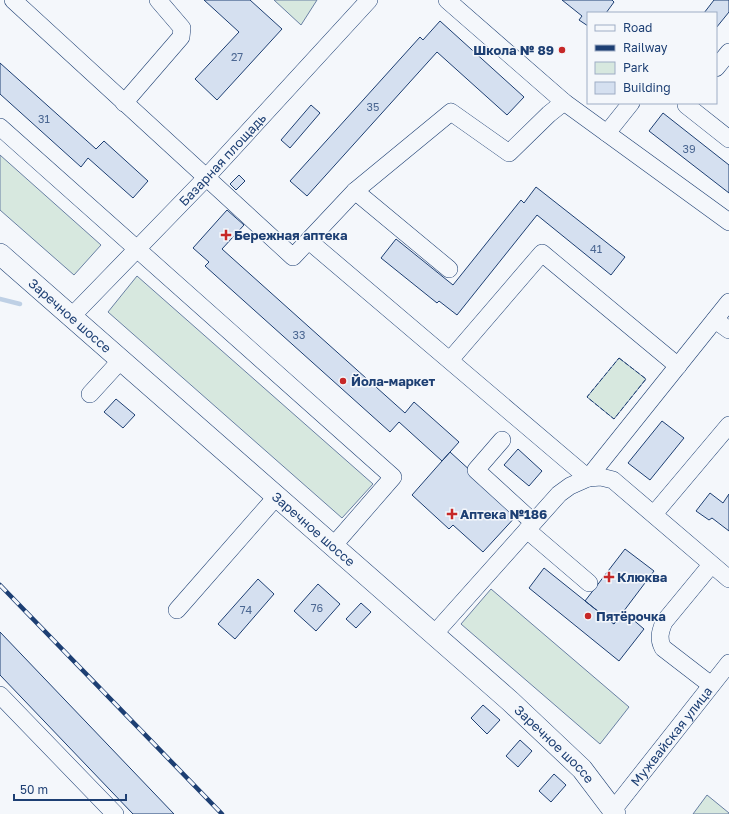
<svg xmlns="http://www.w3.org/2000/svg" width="729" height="814" viewBox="0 0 729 814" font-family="'Golos Text',sans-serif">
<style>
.green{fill:#d7e8df;stroke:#687fa3}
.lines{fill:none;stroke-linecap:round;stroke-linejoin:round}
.stream{stroke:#bed0e5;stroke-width:4.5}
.building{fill:#d5e0f0;stroke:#1d3f73}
.minor-casing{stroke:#1d3f73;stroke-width:18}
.major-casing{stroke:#1d3f73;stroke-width:22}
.minor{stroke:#f4f7fb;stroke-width:17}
.major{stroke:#f4f7fb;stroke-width:21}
.rail-casing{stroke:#1d3f73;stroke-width:4.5}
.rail{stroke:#f4f7fb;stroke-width:3;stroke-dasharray:9;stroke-linecap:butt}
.fence{stroke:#1d3f73;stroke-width:1;stroke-dasharray:5 2;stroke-linecap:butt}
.poi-dot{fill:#c62828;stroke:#f4f7fb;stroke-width:1.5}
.labels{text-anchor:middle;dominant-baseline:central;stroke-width:3;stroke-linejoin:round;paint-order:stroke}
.number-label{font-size:11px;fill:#4b6792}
.poi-label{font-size:13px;font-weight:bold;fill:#1d3f73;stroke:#f4f7fb;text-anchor:start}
.street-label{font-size:13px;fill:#1d3f73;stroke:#f4f7fb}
</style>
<rect width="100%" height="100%" fill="#f4f7fb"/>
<path class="green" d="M274 0H317L301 25Z
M0 155 101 245 74 275 0 210Z
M137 276 373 484 342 518 108 312Z
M619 358 646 379 614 419 587 397Z
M491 589 629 707 600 744 461 624Z
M707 795 729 813V814H693Z"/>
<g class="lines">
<path class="stream" d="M0 299 20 304"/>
</g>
<path class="building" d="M204 0H250L282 29 217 100 195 79 239 32Z
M562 0H612L614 2 606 13H588V26L579 20 582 16Z
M714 0H729V12L716 28V13H704Z
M440 21 524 97 507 115 437 52 307 196 290 181 420 37 423 40Z
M0 63 96 149 104 141 148 181 133 198 88 158 81 167 0 94Z
M311 105 320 113 290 148 281 140Z
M663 113 729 165V193L649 131Z
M239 175 245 181 236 190 230 184Z
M536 187 625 257 611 275 537 215 457 315 439 301 437 303 381 258 396 239 453 285 521 200 524 203Z
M227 210 244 225 222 249 405 413 414 402 459 442 442 461 399 422 390 432 205 266 209 262 193 248Z
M116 399 135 415 123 428 104 412Z
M662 421 684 438 650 480 628 463Z
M518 449 542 471 529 486 504 465Z
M450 452 518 514 483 552 453 525 449 529 412 495Z
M710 493 723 503 729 494V531L712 518 709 520 696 511Z
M625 549 654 571 614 624 585 601Z
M544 568 614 624 624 612 644 629 619 661 529 588Z
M258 579 274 594 235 639 218 624Z
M318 584 340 604 316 631 294 611Z
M361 603 371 612 356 628 346 619Z
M0 632 174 814H133L0 675Z
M483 705 500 720 487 734 471 718Z
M520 740 532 751 518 767 506 756Z
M554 774 566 785 551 802 539 791Z"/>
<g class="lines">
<g class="minor-casing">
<g id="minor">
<path d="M13 0 293 257 355 191 451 112 509 153 549 114 564 102"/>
<path d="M447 0 564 102 729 222"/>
<path d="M716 68 729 52"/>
<path d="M124 103 181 37 182 28 158 0"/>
<path d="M686 105 729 139"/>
<path d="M0 127 393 477 333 546"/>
<path d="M607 133 631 103"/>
<path d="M355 191 449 269"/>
<path d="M309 241 588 478 601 477 613 480 729 579"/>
<path id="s1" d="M72 316 201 183 369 0"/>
<path d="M715 320 729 330"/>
<path d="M450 360 542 253 678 366"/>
<path d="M90 394 121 360"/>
<path d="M502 440 476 470 533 522"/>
<path d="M654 514 729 425"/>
<path d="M527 530 589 583"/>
<path d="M711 565 664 622C660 632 658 639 663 648L711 685"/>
<path d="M177 610 276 497"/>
<path d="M435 633 559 494 570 486 588 478 729 302"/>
<path d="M0 695 115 814"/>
<path id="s2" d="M613 810 729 663"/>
</g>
</g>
<g class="major-casing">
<g id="major">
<path id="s3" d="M0 254 510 701 582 769 613 810 615 814"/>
</g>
</g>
<use href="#minor" class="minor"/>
<use href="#major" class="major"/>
<g class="rail-casing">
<path id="rail" d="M0 585 222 814"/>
</g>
<use href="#rail" class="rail"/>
<path class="fence" d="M619 358 646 379 614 419 587 397Z"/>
</g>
<g class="poi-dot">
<circle cx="562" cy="50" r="4"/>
<path d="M224 229h4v4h4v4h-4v4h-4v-4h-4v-4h4z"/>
<circle cx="343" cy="381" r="4"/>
<path d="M450 508h4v4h4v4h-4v4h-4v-4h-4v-4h4z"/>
<path d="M607 571h4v4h4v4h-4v4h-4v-4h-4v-4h4z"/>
<circle cx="588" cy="616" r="4"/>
</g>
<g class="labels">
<g class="number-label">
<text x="237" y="56">27</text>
<text x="373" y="106">35</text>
<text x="44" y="118">31</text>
<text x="689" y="148">39</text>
<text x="596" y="248">41</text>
<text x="299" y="334">33</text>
<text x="317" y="607">76</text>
<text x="246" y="609">74</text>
</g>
<g class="poi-label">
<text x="554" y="50" text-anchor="end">Школа № 89</text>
<text x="234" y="235">Бережная аптека</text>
<text x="351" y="381">Йола-маркет</text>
<text x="460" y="514">Аптека №186</text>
<text x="617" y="577">Клюква</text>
<text x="596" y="616">Пятёрочка</text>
</g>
<g class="street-label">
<text stroke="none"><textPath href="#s1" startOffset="217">Базарная площадь</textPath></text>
<text stroke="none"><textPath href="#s3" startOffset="93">Заречное шоссе</textPath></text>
<text stroke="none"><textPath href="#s3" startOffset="417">Заречное шоссе</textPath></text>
<text stroke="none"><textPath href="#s2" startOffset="94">Мужвайская улица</textPath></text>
<text stroke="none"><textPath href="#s3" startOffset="740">Заречное шоссе</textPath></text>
</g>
</g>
<rect x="587" y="12" width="130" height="92" fill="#f4f7fb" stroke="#9eadc5"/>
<rect x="595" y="25" width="20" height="6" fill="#f4f7fb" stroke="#9eadc5"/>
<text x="623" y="32" font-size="12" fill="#1d3f73">Road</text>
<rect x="595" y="45" width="20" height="6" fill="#1d3f73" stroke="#9eadc5"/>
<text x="623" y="52" font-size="12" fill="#1d3f73">Railway</text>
<rect x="595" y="62" width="20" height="12" fill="#d7e8df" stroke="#9eadc5"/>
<text x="623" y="72" font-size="12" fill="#1d3f73">Park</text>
<rect x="595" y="82" width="20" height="12" fill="#d5e0f0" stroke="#9eadc5"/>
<text x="623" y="92" font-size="12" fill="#1d3f73">Building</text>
<path d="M14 794v6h112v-6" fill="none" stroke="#1d3f73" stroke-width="2"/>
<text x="20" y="794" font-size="12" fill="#1d3f73" stroke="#f4f7fb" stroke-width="3" paint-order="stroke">50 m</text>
</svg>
